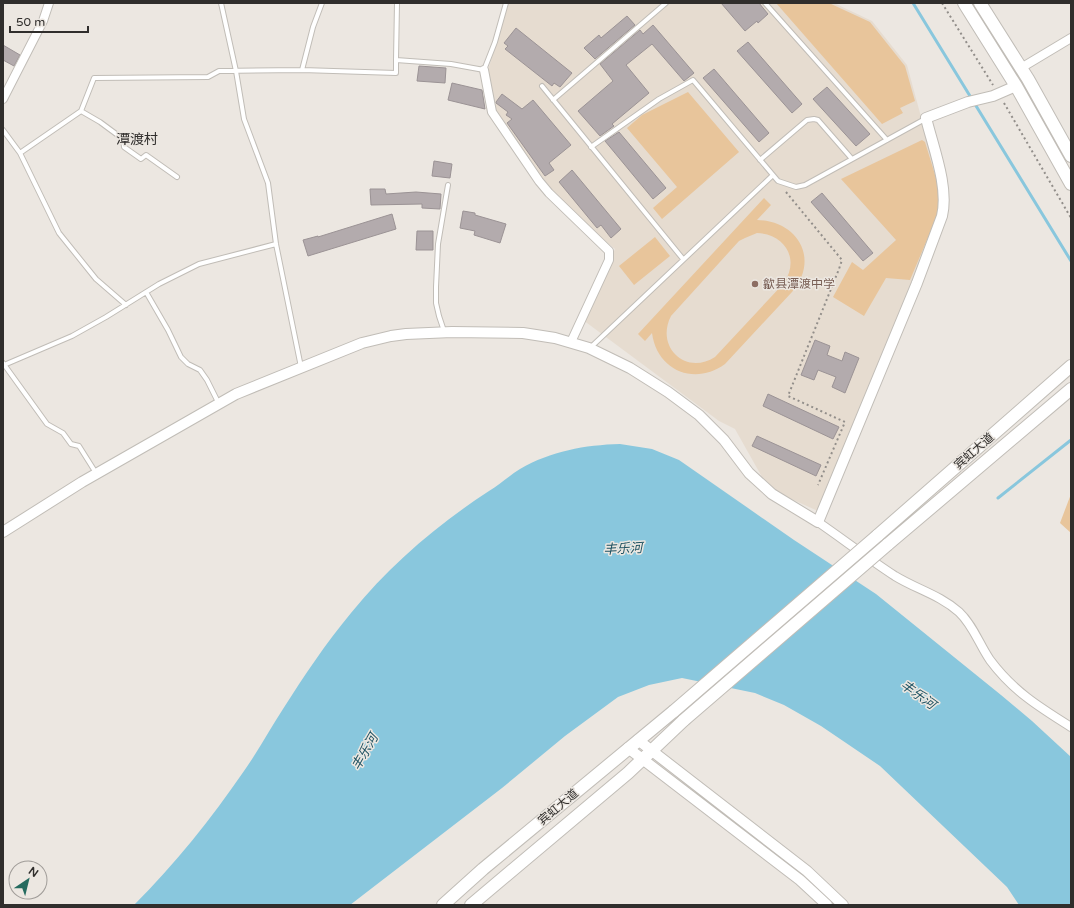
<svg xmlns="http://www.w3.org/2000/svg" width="1074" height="908" viewBox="0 0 1074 908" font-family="'Varela Round','Noto Sans SC',sans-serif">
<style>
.built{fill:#e6dcd0}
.green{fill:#e8c59b;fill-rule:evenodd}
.water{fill:#89c7dd}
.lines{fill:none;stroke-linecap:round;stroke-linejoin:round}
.stream{stroke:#89c7dd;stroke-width:3}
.building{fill:#b3abad;stroke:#9b9395}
.service-casing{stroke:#c1bdb7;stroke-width:6}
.minor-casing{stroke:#c1bdb7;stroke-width:10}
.tertiary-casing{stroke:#c1bdb7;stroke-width:12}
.secondary-casing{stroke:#c1bdb7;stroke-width:14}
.path{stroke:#928e8a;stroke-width:2;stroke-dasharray:2 3;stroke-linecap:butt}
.service{stroke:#fff;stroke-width:4}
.minor{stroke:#fff;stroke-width:8}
.tertiary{stroke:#fff;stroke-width:10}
.secondary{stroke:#fff;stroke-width:12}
.secondary-bridge-casing{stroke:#c1bdb7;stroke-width:14;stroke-linecap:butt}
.secondary-bridge{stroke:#fff;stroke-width:12}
.education-dot{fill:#8d6e63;stroke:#ece7e1;stroke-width:1.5}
.labels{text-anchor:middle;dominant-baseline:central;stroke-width:3;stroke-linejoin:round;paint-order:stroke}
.education-label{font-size:12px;fill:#785e54;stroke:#ece7e1;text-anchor:start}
.street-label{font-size:12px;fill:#302e2c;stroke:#ece7e1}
.water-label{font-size:13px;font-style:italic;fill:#1d5161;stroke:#ece7e1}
.quarter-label{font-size:14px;fill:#302e2c;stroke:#ece7e1}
</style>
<rect width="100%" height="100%" fill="#ece7e1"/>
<path class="built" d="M509 3H834L872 21 907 65 941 191 939 215 818 511 780 494 762 477 735 429 719 421 583 320 615 249 574 215 550 189 495 112 488 70Z"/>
<path class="green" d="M776 3H829L870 22 905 66 915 101 900 108 903 113 882 124Z
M688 92 739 152 662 219 653 208 677 187 627 128 642 115Z
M922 140 925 142 940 191 938 214 910 280 886 278 864 316 833 297 852 262 863 270 896 240 841 179Z
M764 198 771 205 757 220C798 221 820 259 792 292L725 364C695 386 657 371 652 333L645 341 638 334ZM757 233C785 234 800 259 784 283L715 357C686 376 655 347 671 316L739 241 745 238Z
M655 237 670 256 634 285 619 266Z
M1071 494V533L1060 523Z"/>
<path class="water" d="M620 444 652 449 679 460 794 540 876 594 1001 695 1032 721 1071 757V905H1019L1007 887 880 766 821 726 784 705 755 693 682 678 649 685 618 697 565 736 502 788 350 905H134C175 864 211 819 244 771 258 751 270 729 283 709 304 676 326 643 351 613 390 565 437 525 489 491 500 484 509 476 520 469 551 451 585 445 620 444Z"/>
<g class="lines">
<path class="stream" d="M913 3 1071 261
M998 498 1071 440"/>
</g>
<path class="building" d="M721 3H759L768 14 758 23 757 21 745 31Z
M627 16 635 25 595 59 584 48 599 35 601 38Z
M653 25 694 73 684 81 652 44 626 65 649 93 612 124 614 126 600 136 578 111 613 81 600 64 640 30 643 34Z
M516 28 572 73 560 87 554 83 552 86 505 49 508 46 504 43Z
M748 42 802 104 792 113 737 51Z
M3 45 20 55 14 66 3 60Z
M419 66 446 68 445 83 417 81Z
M714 69 769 133 759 142 703 78Z
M452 83 482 90 485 109 448 100Z
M827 87 870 134 856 146 813 99Z
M502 94 522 109 533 100 571 145 549 163 554 170 545 176 507 123 512 119 506 115 508 112 496 103V102Z
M619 132 666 188 653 199 605 141Z
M434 161 452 164 450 178 432 176Z
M572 170 621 229 611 238 601 225 597 228 559 182Z
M370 189H385L386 194 416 192 441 194 440 209 422 208V204L371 205Z
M822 193 873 253 863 261 811 202Z
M463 211 475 213V215L506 224 500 243 474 235 475 231 460 228Z
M392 214 396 229 308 256 303 240 318 236V237Z
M417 231H433V250H416Z
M815 340 830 346 827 355 842 361 845 352 859 358 845 393 832 387 836 377 818 370 814 380 801 375Z
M768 394 839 427 833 439 763 406Z
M757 436 821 465 816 476 752 446Z"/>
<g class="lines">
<g class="service-casing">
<path id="service" d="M221 3 236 71 244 119 268 183 276 244 301 367
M765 3 887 140
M396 60 397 3
M302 70 313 27 322 3
M542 86 683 259
M553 100 666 3
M81 111 100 122 123 139 124 147 141 159 146 155 177 177
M3 130 20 153 81 111 94 78 208 77 219 71 302 70 396 73V60L451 64 484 70 495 42 506 3
M591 147 659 99 693 80 778 181 796 187 805 185 925 119
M20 153 59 233 96 279 126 305
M760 160 807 120 814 119 818 120 852 159
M146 292 168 330 181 357 188 364 200 370 207 380 219 404
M444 331 439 316 436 303V287L438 244 448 185
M590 348 773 175
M3 363 47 424 63 433 71 444 79 446 96 473
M4 365 72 336 106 317 159 284 199 264 276 244"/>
</g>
<g class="minor-casing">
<path id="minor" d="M1021 68 1071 38
M484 70 492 112 539 181 549 193 609 251V260L571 342
M3 99 43 21 49 3
M818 522C844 540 869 559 895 576 916 589 940 595 959 612 973 625 979 644 990 660 1013 691 1039 707 1071 727"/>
</g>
<g class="tertiary-casing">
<path id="tertiary" d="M3 532 82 482 236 394 362 343 391 336 406 334 452 332 523 333 555 338 589 348 630 368 668 392 699 415 724 440 749 473 772 494 818 522 917 283 942 216C949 187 933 147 926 118L968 102 993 96 1016 86
M638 740 807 871 843 905
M628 748 800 880 827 905"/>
</g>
<g class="secondary-casing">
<path id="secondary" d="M964 3 1016 86 1071 184
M980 3 1028 79 1071 156
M877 536 1071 366
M887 545 1071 389
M443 905 483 869 674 711
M471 905 628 773 684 720"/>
</g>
<path class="path" d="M942 3 993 85
M1004 103 1071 218
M786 192 842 260 839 269 788 396 845 422 818 485"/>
<use href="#service" class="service"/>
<use href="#minor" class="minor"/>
<use href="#tertiary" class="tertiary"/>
<use href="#secondary" class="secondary"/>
<g class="secondary-bridge-casing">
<path id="secondary-bridge" d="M674 711 877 536
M684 720 887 545"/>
</g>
<use href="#secondary-bridge" class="secondary-bridge"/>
</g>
<circle class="education-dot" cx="755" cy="284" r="4"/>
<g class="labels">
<g class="education-label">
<text x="763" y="284">歙县潭渡中学</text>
</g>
<g class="street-label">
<text transform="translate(974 451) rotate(-41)">宾虹大道</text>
<text transform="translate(558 807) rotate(-40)">宾虹大道</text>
</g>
<g class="water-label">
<text transform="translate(623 549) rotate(-3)">丰乐河</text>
<text transform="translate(918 695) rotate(36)">丰乐河</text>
<text transform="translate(365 752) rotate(-60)">丰乐河</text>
</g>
<g class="quarter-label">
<text x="137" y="139">潭渡村</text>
</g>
</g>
<rect width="1074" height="908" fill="none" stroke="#302e2c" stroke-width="8"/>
<g transform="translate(28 880) rotate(35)"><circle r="19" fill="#ece7e1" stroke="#a19d99"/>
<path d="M0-3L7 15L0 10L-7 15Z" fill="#256b5f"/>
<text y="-6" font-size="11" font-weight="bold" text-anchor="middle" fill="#302e2c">N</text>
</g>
<path d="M10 26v6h78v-6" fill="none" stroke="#302e2c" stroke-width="2"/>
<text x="16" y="26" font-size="12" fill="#302e2c" stroke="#ece7e1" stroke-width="3" paint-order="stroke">50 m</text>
</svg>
